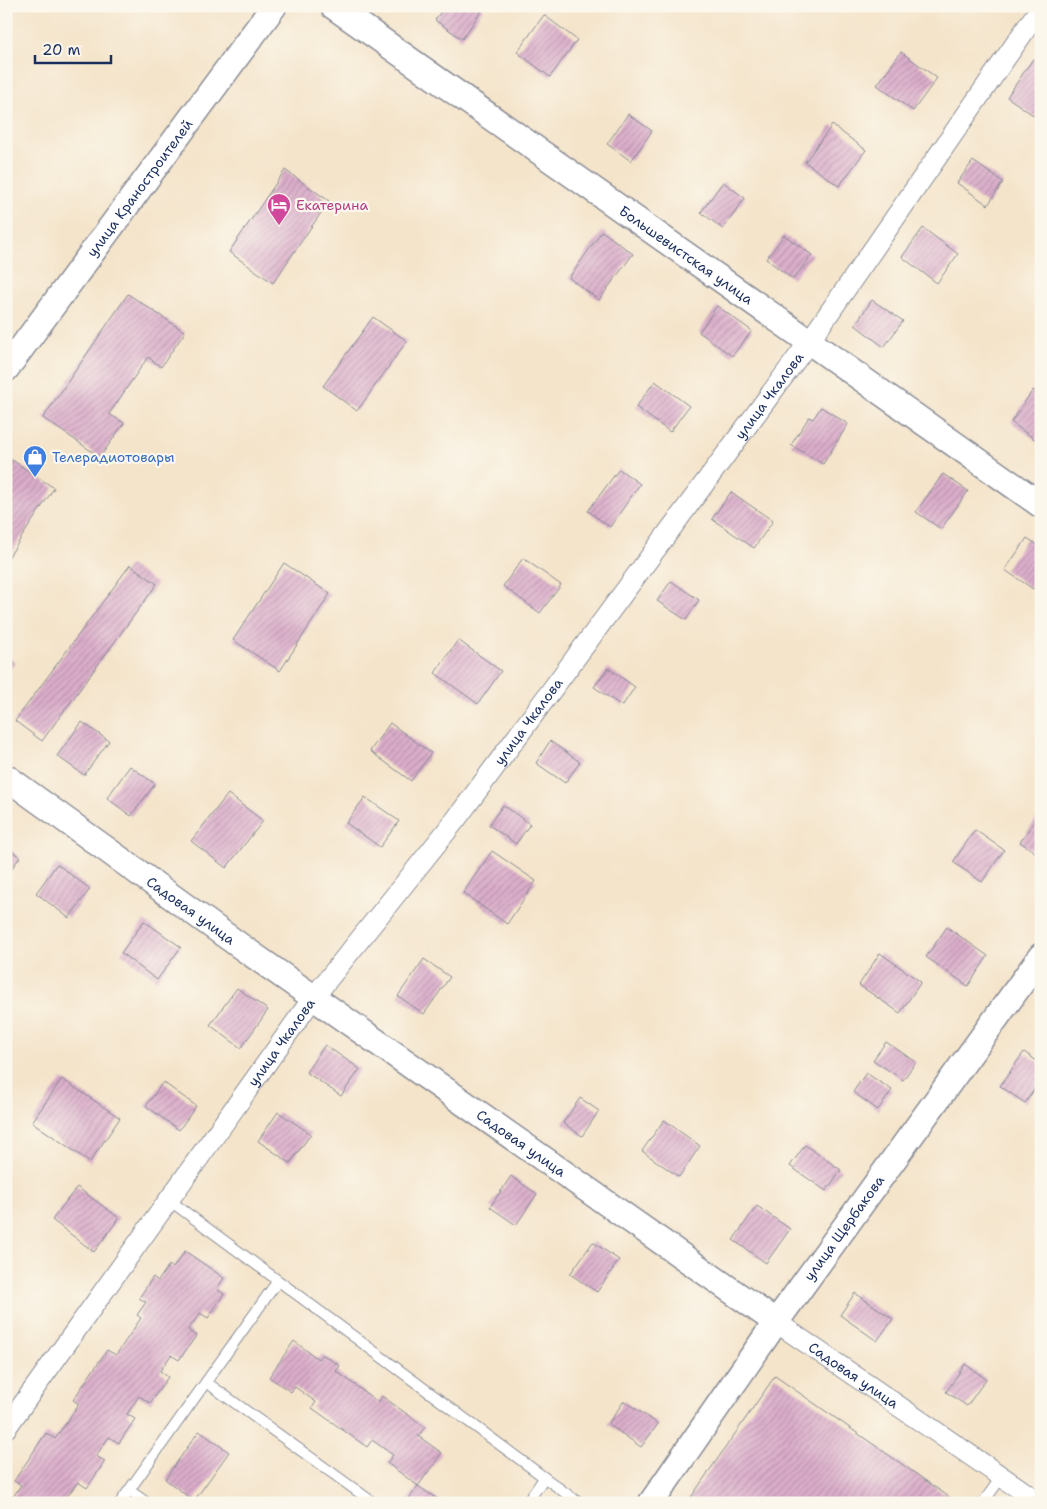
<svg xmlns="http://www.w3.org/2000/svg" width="1047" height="1509" viewBox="0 0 1047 1509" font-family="'Shantell Sans',sans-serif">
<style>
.building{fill:url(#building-hatch)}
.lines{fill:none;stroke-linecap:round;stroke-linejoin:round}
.service-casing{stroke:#888a94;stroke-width:12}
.minor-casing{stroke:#888a94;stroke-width:22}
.tertiary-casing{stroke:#888a94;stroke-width:28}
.service{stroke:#fff;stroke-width:10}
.minor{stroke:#fff;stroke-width:20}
.tertiary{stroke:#fff;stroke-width:25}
.labels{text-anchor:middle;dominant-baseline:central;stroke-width:4.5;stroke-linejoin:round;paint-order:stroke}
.street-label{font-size:14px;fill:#1b2f5e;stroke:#fbf7ec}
.hotel-label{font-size:14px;fill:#b23c85;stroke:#fbf7ec;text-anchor:start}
.shop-label{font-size:14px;fill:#366cbe;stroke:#fbf7ec;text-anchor:start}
</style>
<defs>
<pattern id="building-hatch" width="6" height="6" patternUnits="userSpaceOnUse" patternTransform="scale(1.25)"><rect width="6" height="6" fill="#dcaecb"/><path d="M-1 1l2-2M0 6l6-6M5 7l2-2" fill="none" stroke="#b28ea8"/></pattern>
</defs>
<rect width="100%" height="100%" fill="#fbf7ec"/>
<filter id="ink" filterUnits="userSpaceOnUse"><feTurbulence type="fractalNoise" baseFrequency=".02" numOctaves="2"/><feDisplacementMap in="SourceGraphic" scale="10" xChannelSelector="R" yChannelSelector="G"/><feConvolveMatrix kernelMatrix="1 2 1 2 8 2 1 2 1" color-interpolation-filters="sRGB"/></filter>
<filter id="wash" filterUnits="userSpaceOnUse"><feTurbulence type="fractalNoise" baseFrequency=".0096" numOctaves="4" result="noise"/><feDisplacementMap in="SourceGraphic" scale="20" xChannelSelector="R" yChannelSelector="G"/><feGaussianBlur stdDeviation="1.12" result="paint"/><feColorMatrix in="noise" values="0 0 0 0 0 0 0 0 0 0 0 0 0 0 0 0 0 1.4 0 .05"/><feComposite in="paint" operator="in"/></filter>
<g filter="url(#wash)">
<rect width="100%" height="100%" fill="#f4e4ca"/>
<g id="blocks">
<path class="building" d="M445 6H479L483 9 462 39 435 20Z
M544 15 577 40 550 77 517 52Z
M901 52 937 78 913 111 877 85Z
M1033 59 1041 64 1039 119 1007 97Z
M628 114 652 131 631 161 607 144Z
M832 125 866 150 839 186 805 162Z
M973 161 1003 182 988 205 957 183Z
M285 170 329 201 273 283 229 252Z
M723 182 745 198 723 229 701 212Z
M923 228 958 254 937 283 902 257Z
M602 231 633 254 599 300 569 278Z
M784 235 812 255 793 279 766 259Z
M128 294 185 332 161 367 148 357 109 414 124 423 100 457 43 418Z
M872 300 903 321 884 347 855 325Z
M717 306 752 331 732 356 699 332Z
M373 317 407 341 357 411 323 386Z
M655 381 689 406 670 432 636 407Z
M1033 390 1041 396V444L1011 422Z
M821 407 848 424 823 464 791 445 809 417 813 419Z
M12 460 54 488 6 561V469Z
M619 469 640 484 610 527 588 511Z
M943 474 968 491 941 529 916 512Z
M731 492 773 521 754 548 712 519Z
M1027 538 1041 547V578L1033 589 1005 570Z
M523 558 561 585 540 613 503 586Z
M284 563 330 594 280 671 233 640Z
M130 565 157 584 42 741 15 721Z
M671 581 699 600 686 620 657 601Z
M458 640 501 671 478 704 435 673Z
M6 656 15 663 6 674Z
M608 668 635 687 622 706 594 687Z
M82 722 109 741 84 775 57 756Z
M390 723 431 753 411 781 370 751Z
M550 741 580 762 565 783 536 763Z
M130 766 155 784 131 816 107 798Z
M228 794 263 821 226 868 191 841Z
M365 797 399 821 380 847 346 823Z
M503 805 530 824 516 844 489 825Z
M1037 818 1041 821V856L1020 842Z
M975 830 1004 850 982 882 953 862Z
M6 847 20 857 6 876Z
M492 851 536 881 507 924 463 893Z
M57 864 90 889 69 918 36 893Z
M144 921 181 947 157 980 121 953Z
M947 927 988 956 968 986 926 957Z
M880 953 921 982 900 1013 859 985Z
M424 959 450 977 424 1014 398 996Z
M237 988 268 1010 241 1048 210 1025Z
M886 1042 916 1062 903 1080 873 1060Z
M325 1045 360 1069 341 1096 306 1072Z
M1024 1052 1041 1064V1080L1025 1103 1000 1086Z
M866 1073 892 1090 878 1110 853 1092Z
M62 1079 120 1118 90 1162 32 1122Z
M163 1082 196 1106 179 1130 146 1106Z
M580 1098 599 1111 582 1136 563 1123Z
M278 1112 311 1134 290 1163 258 1141Z
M664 1120 700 1146 679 1177 642 1151Z
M805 1145 841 1170 826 1191 790 1166Z
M511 1176 537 1194 516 1225 490 1207Z
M77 1187 119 1218 94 1252 52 1220Z
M757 1206 790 1229 766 1263 733 1240Z
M593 1242 619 1260 597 1292 570 1274Z
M185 1251 224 1278 217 1289 224 1294 208 1318 200 1313 188 1330 196 1336 179 1360 171 1355 160 1371 168 1377 150 1403 139 1396 127 1414 135 1419 119 1443 109 1437 96 1456 105 1461 87 1488 78 1482 65 1499 71 1503H9L21 1485 14 1481 46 1433 55 1439 79 1404 73 1400 107 1350 116 1355 141 1318 137 1315 146 1302 139 1298 153 1277 158 1281 169 1265 173 1268Z
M855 1293 893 1319 877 1341 840 1315Z
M294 1341 318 1359 322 1354 340 1366 336 1371 378 1402 382 1396 425 1427 418 1436 442 1453 418 1486 387 1463 393 1455 372 1440 367 1447 312 1408 316 1402 295 1387 291 1392 269 1377Z
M965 1364 986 1379 967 1406 946 1392Z
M775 1376 952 1499 949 1503H687Z
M624 1401 658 1424 641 1447 608 1424Z
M199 1431 229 1452 194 1501 165 1479Z
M418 1486 443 1503H406Z"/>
</g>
</g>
<g filter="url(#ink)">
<use href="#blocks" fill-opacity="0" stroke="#888a94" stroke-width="1"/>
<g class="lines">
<g class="service-casing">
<path id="service" d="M169 1200 579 1503
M206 1382 371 1501 370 1503
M129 1490 147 1503
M120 1503 277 1282
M527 1503 544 1478
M983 1503 1002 1476"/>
</g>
<g class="minor-casing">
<g id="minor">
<path id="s1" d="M776 1322 1040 1503"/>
<path id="s2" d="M6 1428 313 998 457 818 809 342 1041 7"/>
</g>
</g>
<g class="tertiary-casing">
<g id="tertiary">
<path id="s3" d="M333 6 1041 505"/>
<path id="s4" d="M6 369 274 6"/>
<path id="s5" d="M6 777 243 948 776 1322"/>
<path id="s6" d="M651 1503 776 1322 1041 956"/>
</g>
</g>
<use href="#service" class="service"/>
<use href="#minor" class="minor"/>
<use href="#tertiary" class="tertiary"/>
</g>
</g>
<defs>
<g id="hotel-pin" transform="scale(1.25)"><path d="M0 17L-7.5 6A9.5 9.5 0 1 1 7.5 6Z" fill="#d1479c" stroke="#fbf7ec"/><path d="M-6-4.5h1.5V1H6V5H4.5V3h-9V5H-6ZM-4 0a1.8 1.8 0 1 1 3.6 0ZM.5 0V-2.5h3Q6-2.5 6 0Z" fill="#fff"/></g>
<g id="shop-pin" transform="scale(1.25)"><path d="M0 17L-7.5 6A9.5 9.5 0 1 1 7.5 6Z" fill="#3f7fe0" stroke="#fbf7ec"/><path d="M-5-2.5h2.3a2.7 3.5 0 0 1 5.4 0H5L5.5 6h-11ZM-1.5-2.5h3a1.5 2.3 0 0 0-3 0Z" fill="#fff"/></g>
</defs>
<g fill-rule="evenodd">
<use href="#hotel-pin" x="279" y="205"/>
<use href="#shop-pin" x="35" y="457"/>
</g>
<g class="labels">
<g class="street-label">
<text stroke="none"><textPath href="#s4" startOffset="225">улица Краностроителей</textPath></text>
<text stroke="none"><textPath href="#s3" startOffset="432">Большевистская улица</textPath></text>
<text stroke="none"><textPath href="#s2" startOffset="1284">улица Чкалова</textPath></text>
<text stroke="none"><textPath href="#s2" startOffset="879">улица Чкалова</textPath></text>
<text stroke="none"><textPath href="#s5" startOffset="228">Садовая улица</textPath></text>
<text stroke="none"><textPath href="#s2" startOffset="474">улица Чкалова</textPath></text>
<text stroke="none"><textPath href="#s5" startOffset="632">Садовая улица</textPath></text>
<text stroke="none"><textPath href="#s6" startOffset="336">улица Щербакова</textPath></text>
<text stroke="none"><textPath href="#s1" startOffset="94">Садовая улица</textPath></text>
</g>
<g class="hotel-label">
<text x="296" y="205">Екатерина</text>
</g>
<g class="shop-label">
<text x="52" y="457">Телерадиотовары</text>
</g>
</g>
<rect width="1047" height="1509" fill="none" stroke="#fbf7ec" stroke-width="25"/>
<path d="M35 55v8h76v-8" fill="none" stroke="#1b2f5e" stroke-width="2.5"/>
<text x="42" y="55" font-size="15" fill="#1b2f5e" stroke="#fbf7ec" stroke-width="4" paint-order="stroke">20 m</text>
</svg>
